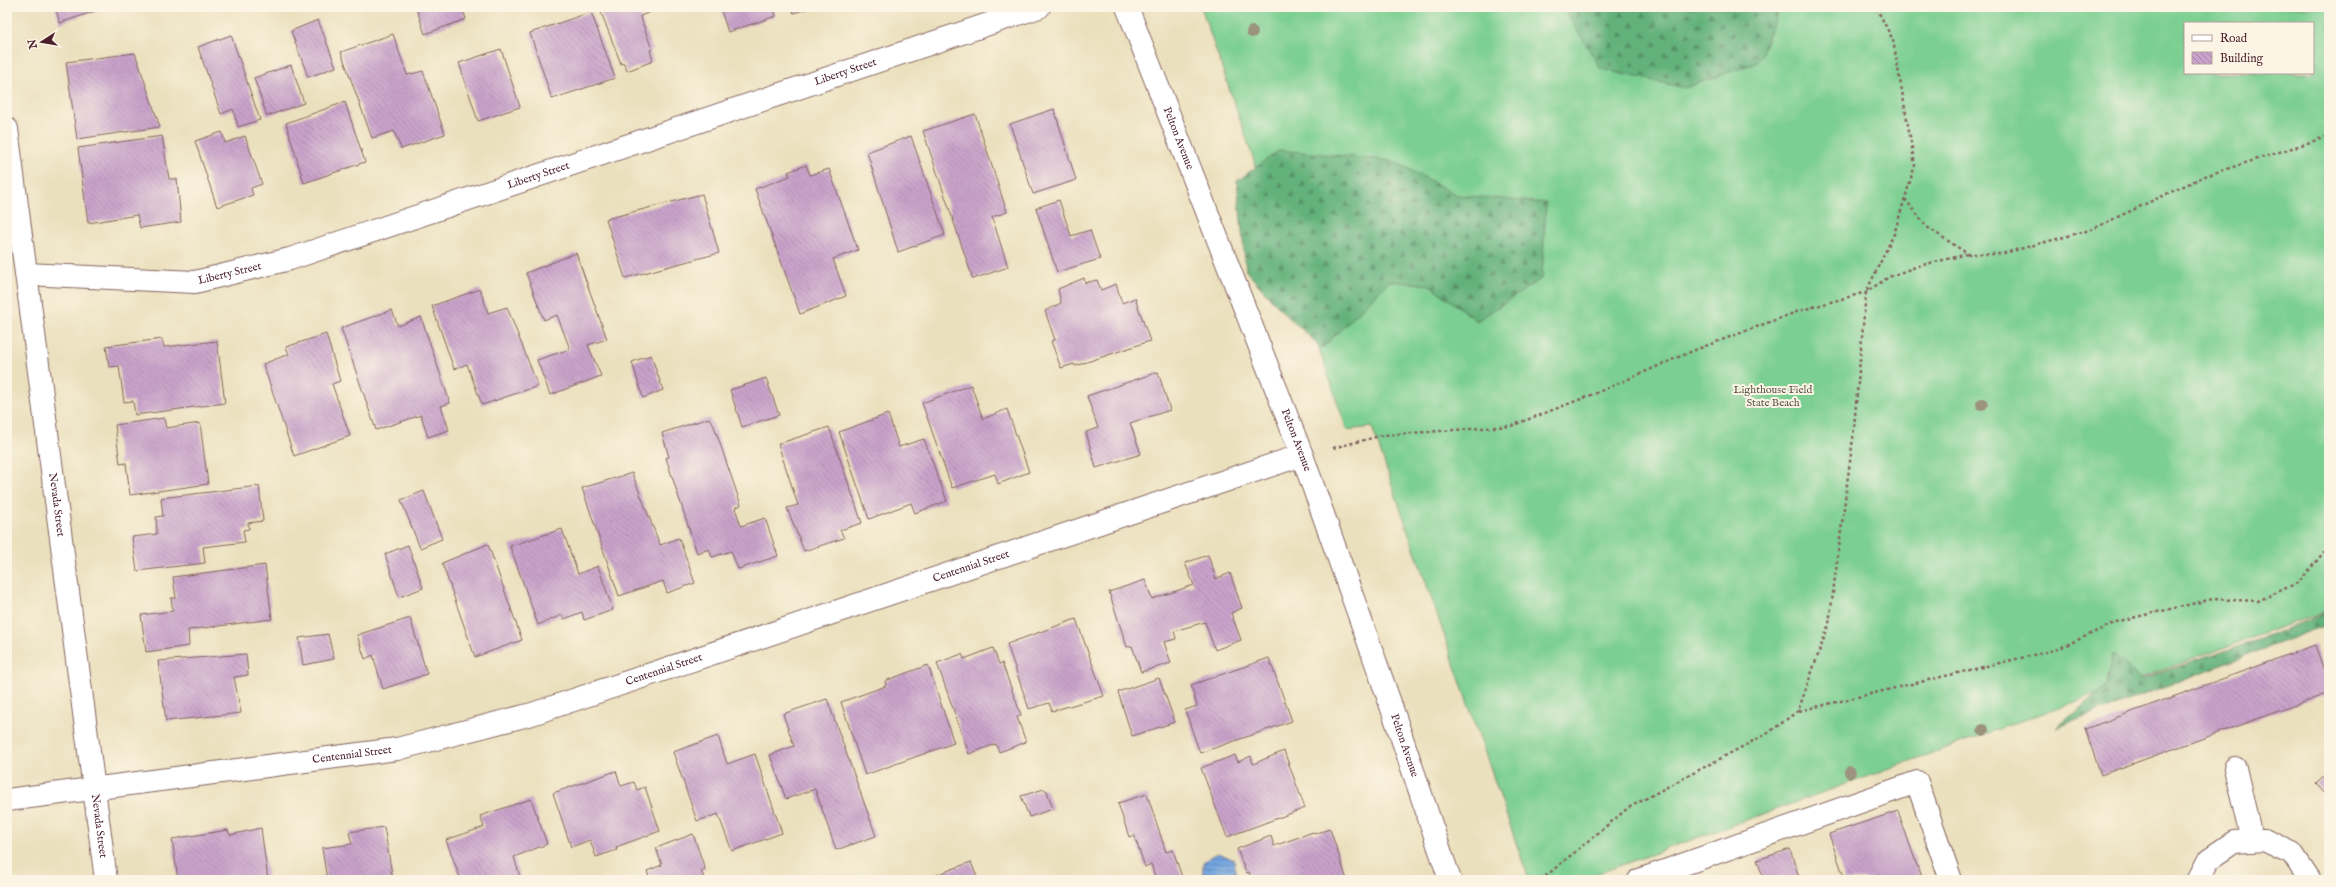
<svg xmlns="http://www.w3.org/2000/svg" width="2336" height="887" viewBox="0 0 2336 887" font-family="'IM FELL English',serif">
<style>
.grass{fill:#7bcf92;stroke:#62775e;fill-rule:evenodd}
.forest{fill:url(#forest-firs);stroke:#576854}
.water{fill:url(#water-rules);stroke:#5f6285}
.building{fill:url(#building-back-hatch)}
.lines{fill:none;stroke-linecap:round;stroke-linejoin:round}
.service-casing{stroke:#82635e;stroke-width:24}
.minor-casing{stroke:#82635e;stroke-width:24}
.path{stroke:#82635e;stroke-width:2.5;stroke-dasharray:3 3;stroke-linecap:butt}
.service{stroke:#fff;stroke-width:22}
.minor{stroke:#fff;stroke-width:22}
.tree{fill:#9b937e}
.labels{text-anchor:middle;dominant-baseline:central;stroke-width:4;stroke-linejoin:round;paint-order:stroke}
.street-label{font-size:11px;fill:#4a1f2b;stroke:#fcf5e5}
.park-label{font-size:11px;fill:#59544a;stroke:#fcf5e5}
</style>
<defs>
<pattern id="forest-firs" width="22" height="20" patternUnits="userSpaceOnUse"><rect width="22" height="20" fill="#64b27c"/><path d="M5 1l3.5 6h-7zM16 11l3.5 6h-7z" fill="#549066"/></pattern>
<pattern id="water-rules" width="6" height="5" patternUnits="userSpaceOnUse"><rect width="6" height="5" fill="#74a6df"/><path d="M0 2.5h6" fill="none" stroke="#6187b5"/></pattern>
<pattern id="building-back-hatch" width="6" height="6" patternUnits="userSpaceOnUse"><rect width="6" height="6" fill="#c9a3cb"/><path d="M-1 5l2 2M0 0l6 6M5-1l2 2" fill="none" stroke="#a584a5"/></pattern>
</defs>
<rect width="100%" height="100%" fill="#fcf5e5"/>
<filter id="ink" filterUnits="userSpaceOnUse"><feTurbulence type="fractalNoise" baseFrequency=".025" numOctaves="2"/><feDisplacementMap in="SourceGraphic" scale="8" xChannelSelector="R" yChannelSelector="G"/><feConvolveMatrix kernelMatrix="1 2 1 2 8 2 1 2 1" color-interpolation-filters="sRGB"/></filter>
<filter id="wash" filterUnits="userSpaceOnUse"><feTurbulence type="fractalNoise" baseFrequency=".012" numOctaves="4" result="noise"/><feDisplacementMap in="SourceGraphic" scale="16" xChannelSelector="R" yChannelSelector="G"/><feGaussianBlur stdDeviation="0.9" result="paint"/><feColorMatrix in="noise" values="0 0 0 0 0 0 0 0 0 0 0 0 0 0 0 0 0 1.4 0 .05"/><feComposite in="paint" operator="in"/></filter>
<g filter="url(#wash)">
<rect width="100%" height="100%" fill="#ebe0bd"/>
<path class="grass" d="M1201 7H2329V610L1580 880H1529L1372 427 1347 430ZM2185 23H2313V73H2185Z"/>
<path class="forest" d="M1563 7H1780L1758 62 1685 88 1601 69Z
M1280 150 1394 161 1457 195 1546 203 1542 278 1477 321 1430 285 1390 281 1322 348 1283 312 1246 271 1237 181Z
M2329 611V624L2056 728 2107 686 2112 654 2141 679 2267 637Z"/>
<path class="water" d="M1219 853 1234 860 1237 880H1203V863L1211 856Z"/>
<g id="blocks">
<path class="building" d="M55 7H107L60 23Z
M416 7H462L466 19 425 34Z
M599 7H655L656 10 640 16 652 49 650 50 653 61 627 71 624 63 621 64Z
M720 7H773L776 16 728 32Z
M791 7H812L794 13Z
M591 12 615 78 552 99 530 33Z
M318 20 336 67 308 77 291 31Z
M393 34 407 75 423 71 445 134 401 149 394 131 372 138 341 52Z
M231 35 260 120 238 127 233 109 221 114 198 47Z
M501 49 520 107 478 121 459 63Z
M135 53 160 127 77 139 66 62Z
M291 65 304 103 267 116 254 78Z
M345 102 365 162 304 183 286 123Z
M1054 109 1076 180 1033 194 1010 124Z
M975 114 1007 212 992 217 1008 267 973 279 923 131Z
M222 132 225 143 245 136 262 184 251 188 253 195 217 207 195 141Z
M162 136 169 179H177L181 222 140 228 137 215 88 223 78 148Z
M911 136 945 235 898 252 867 152Z
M806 165 810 175 829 169 858 250 833 259 846 296 800 314 755 189 790 176 788 172Z
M702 194 719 253 625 278 606 219Z
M1059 200 1071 236 1090 230 1100 259 1057 272 1036 208Z
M576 253 607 339 588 345 601 376 550 395 537 360 570 349 557 315 544 320 526 273Z
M1084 278 1085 283 1097 280 1101 290 1116 284 1122 303 1135 298 1150 341 1075 366 1074 364 1061 368 1051 341 1055 340 1045 311 1061 303 1058 289Z
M480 289 488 313 507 307 538 386 482 405 467 364 454 369 432 306Z
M392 310 398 326 421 317 450 403 441 406 449 430 428 437 421 415 376 430 341 328Z
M326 334 340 381 332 384 350 436 294 456 263 364 289 354 286 347Z
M162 339 164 347 217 341 225 403 135 415 133 401 124 402 119 366 109 367 106 346Z
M651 355 663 390 643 398 632 362Z
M1158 372 1170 410 1130 423 1141 454 1096 468 1086 432 1098 428 1087 396Z
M766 378 779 415 742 427 730 390Z
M971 385 983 419 1007 409 1029 472 998 484 995 474 952 488 922 403Z
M888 414 899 447 924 439 947 501 915 513 911 503 869 519 839 432Z
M164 418 166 428 200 423 208 484 130 495 126 463 120 464 115 425Z
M709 418 714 426 741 505 735 508 741 526 765 518 778 556 738 569 731 551 712 557 709 549 697 553 666 458 669 457 662 433Z
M829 427 862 523 840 530 844 538 804 551 787 508 798 505 778 444Z
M632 473 660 545 679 538 695 583 667 593 663 581 619 596 582 488Z
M259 486 263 521 248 523 249 529 243 530 245 542 203 547 205 563 137 571 132 537 157 534 156 517 163 516 161 498Z
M424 491 442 539 420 548 401 500Z
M562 529 578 574 598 566 613 610 584 620 582 612 564 619 562 615 538 625 510 546Z
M488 544 522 640 475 657 442 563Z
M408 545 423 588 399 597 385 554Z
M1208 555 1216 579 1230 573 1242 608 1231 613 1241 640 1215 650 1205 622 1174 631 1176 639 1164 642 1171 663 1141 672 1132 646 1127 647 1109 592 1145 580 1152 599 1194 585 1185 563Z
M265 565 272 619 188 630 189 646 146 652 141 615 173 611 171 598H176L173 577Z
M410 618 427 674 383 689 373 655 365 659 357 635Z
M1076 619 1104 696 1052 711 1049 703 1029 709 1007 644Z
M328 634 334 659 303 665 299 638Z
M2315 645 2329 684V693L2101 775 2085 729Z
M993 648 999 664 1002 663 1021 715 1017 717 1026 742 999 752 996 744 969 754 937 663 962 654 964 659Z
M246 654 248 675 234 677 241 713 166 721 158 661Z
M1269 658 1292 721 1200 753 1185 710 1197 706 1191 685Z
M928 665 954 743 865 775 841 702 886 686 885 681Z
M1159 678 1175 722 1132 736 1118 692Z
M827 699 876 836 836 850 815 789 786 799 770 755 794 746 783 714Z
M718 736 727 764 755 754 782 833 732 851 718 814 697 821 673 752Z
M1284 751 1305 808 1227 837 1201 768 1235 755 1238 762 1251 756 1253 764Z
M616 771 621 786 634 782 637 790 645 787 660 831 616 847 617 850 596 857 590 840 571 847 553 793Z
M2329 772V798L2316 784Z
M1044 789 1047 791 1053 809 1029 817 1021 796Z
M1147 794 1166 852 1173 850 1183 880H1156L1151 864 1145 867 1134 835 1129 837 1118 803Z
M531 799 547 844 514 857 521 880H461L446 840 484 827 480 816Z
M1898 811 1922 880H1845L1829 834Z
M384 827 393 880H327L322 848 352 844 349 832Z
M261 828 268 880H178L172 839 228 830 230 835Z
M1330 829 1347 880H1252L1249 872 1246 873 1237 849 1271 836 1274 846 1313 832 1314 834Z
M693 834 705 869 701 871 705 880H650L647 871 662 865 656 848Z
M1790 849 1800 880H1764L1757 860Z
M971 862 978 880H938L936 875Z"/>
</g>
</g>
<g filter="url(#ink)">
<use href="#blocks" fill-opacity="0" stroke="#82635e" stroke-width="1"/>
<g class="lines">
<g class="service-casing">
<path id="service" d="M2235 768 2252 841
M1639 880 1917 782 1951 880
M2198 880 2209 859 2234 842 2264 840 2292 853 2310 880"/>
</g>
<g class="minor-casing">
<g id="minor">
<path id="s1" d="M1127 7 1302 455 1387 694 1450 880"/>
<path id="s2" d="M7 129 106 880"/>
<path id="s3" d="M26 274 195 282 290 259 1039 7"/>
<path id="s4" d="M7 800 397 749 532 714 1302 455"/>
</g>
</g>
<path class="path" d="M1905 199 1927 227 1968 254H2001L2090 230 2205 176 2329 136
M1333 448 1384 435 1511 426 1594 394 1695 350 1799 311 1866 292 1889 277 1918 266 1968 254
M1799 711 2058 649 2119 621 2213 599 2258 601 2299 582 2329 546
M1541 880 1628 808 1768 733 1798 711 1829 624 1853 438 1866 292 1894 234 1915 165 1893 40 1876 7"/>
<use href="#service" class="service"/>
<use href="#minor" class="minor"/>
</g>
<g class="tree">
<circle cx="1252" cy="32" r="6"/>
<circle cx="1982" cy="404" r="6"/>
<circle cx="1983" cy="730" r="6"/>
<circle cx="1850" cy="772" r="6"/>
</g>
</g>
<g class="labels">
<g class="street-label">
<text stroke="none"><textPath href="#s3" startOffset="853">Liberty Street</textPath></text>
<text stroke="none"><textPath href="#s1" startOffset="141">Pelton Avenue</textPath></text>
<text stroke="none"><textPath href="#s3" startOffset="529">Liberty Street</textPath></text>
<text stroke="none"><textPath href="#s3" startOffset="205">Liberty Street</textPath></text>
<text stroke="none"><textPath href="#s1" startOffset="465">Pelton Avenue</textPath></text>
<text stroke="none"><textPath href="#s2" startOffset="379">Nevada Street</textPath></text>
<text stroke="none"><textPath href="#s4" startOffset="996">Centennial Street</textPath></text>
<text stroke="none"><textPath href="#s4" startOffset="672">Centennial Street</textPath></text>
<text stroke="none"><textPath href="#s1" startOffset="789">Pelton Avenue</textPath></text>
<text stroke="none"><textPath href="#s4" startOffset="348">Centennial Street</textPath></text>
<text stroke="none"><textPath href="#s2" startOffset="703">Nevada Street</textPath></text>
</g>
<g class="park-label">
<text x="1773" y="390">Lighthouse Field<tspan x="1773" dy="13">State Beach</tspan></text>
</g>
</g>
<rect width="2336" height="887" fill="none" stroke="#fcf5e5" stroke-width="24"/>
<rect x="2184" y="22" width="130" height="52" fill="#fcf5e5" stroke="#b59f9b"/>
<rect x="2192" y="35" width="20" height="6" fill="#ffffff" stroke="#b59f9b"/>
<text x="2220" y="42" font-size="12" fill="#4a1f2b">Road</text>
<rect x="2192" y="52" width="20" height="12" fill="url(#building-back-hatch)" stroke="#b59f9b"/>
<text x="2220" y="62" font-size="12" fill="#4a1f2b">Building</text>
<g transform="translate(42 42) rotate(258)" stroke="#fcf5e5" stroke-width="3" paint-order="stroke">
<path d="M0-3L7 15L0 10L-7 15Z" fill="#4a1f2b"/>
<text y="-6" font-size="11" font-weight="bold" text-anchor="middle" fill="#4a1f2b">N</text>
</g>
</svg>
